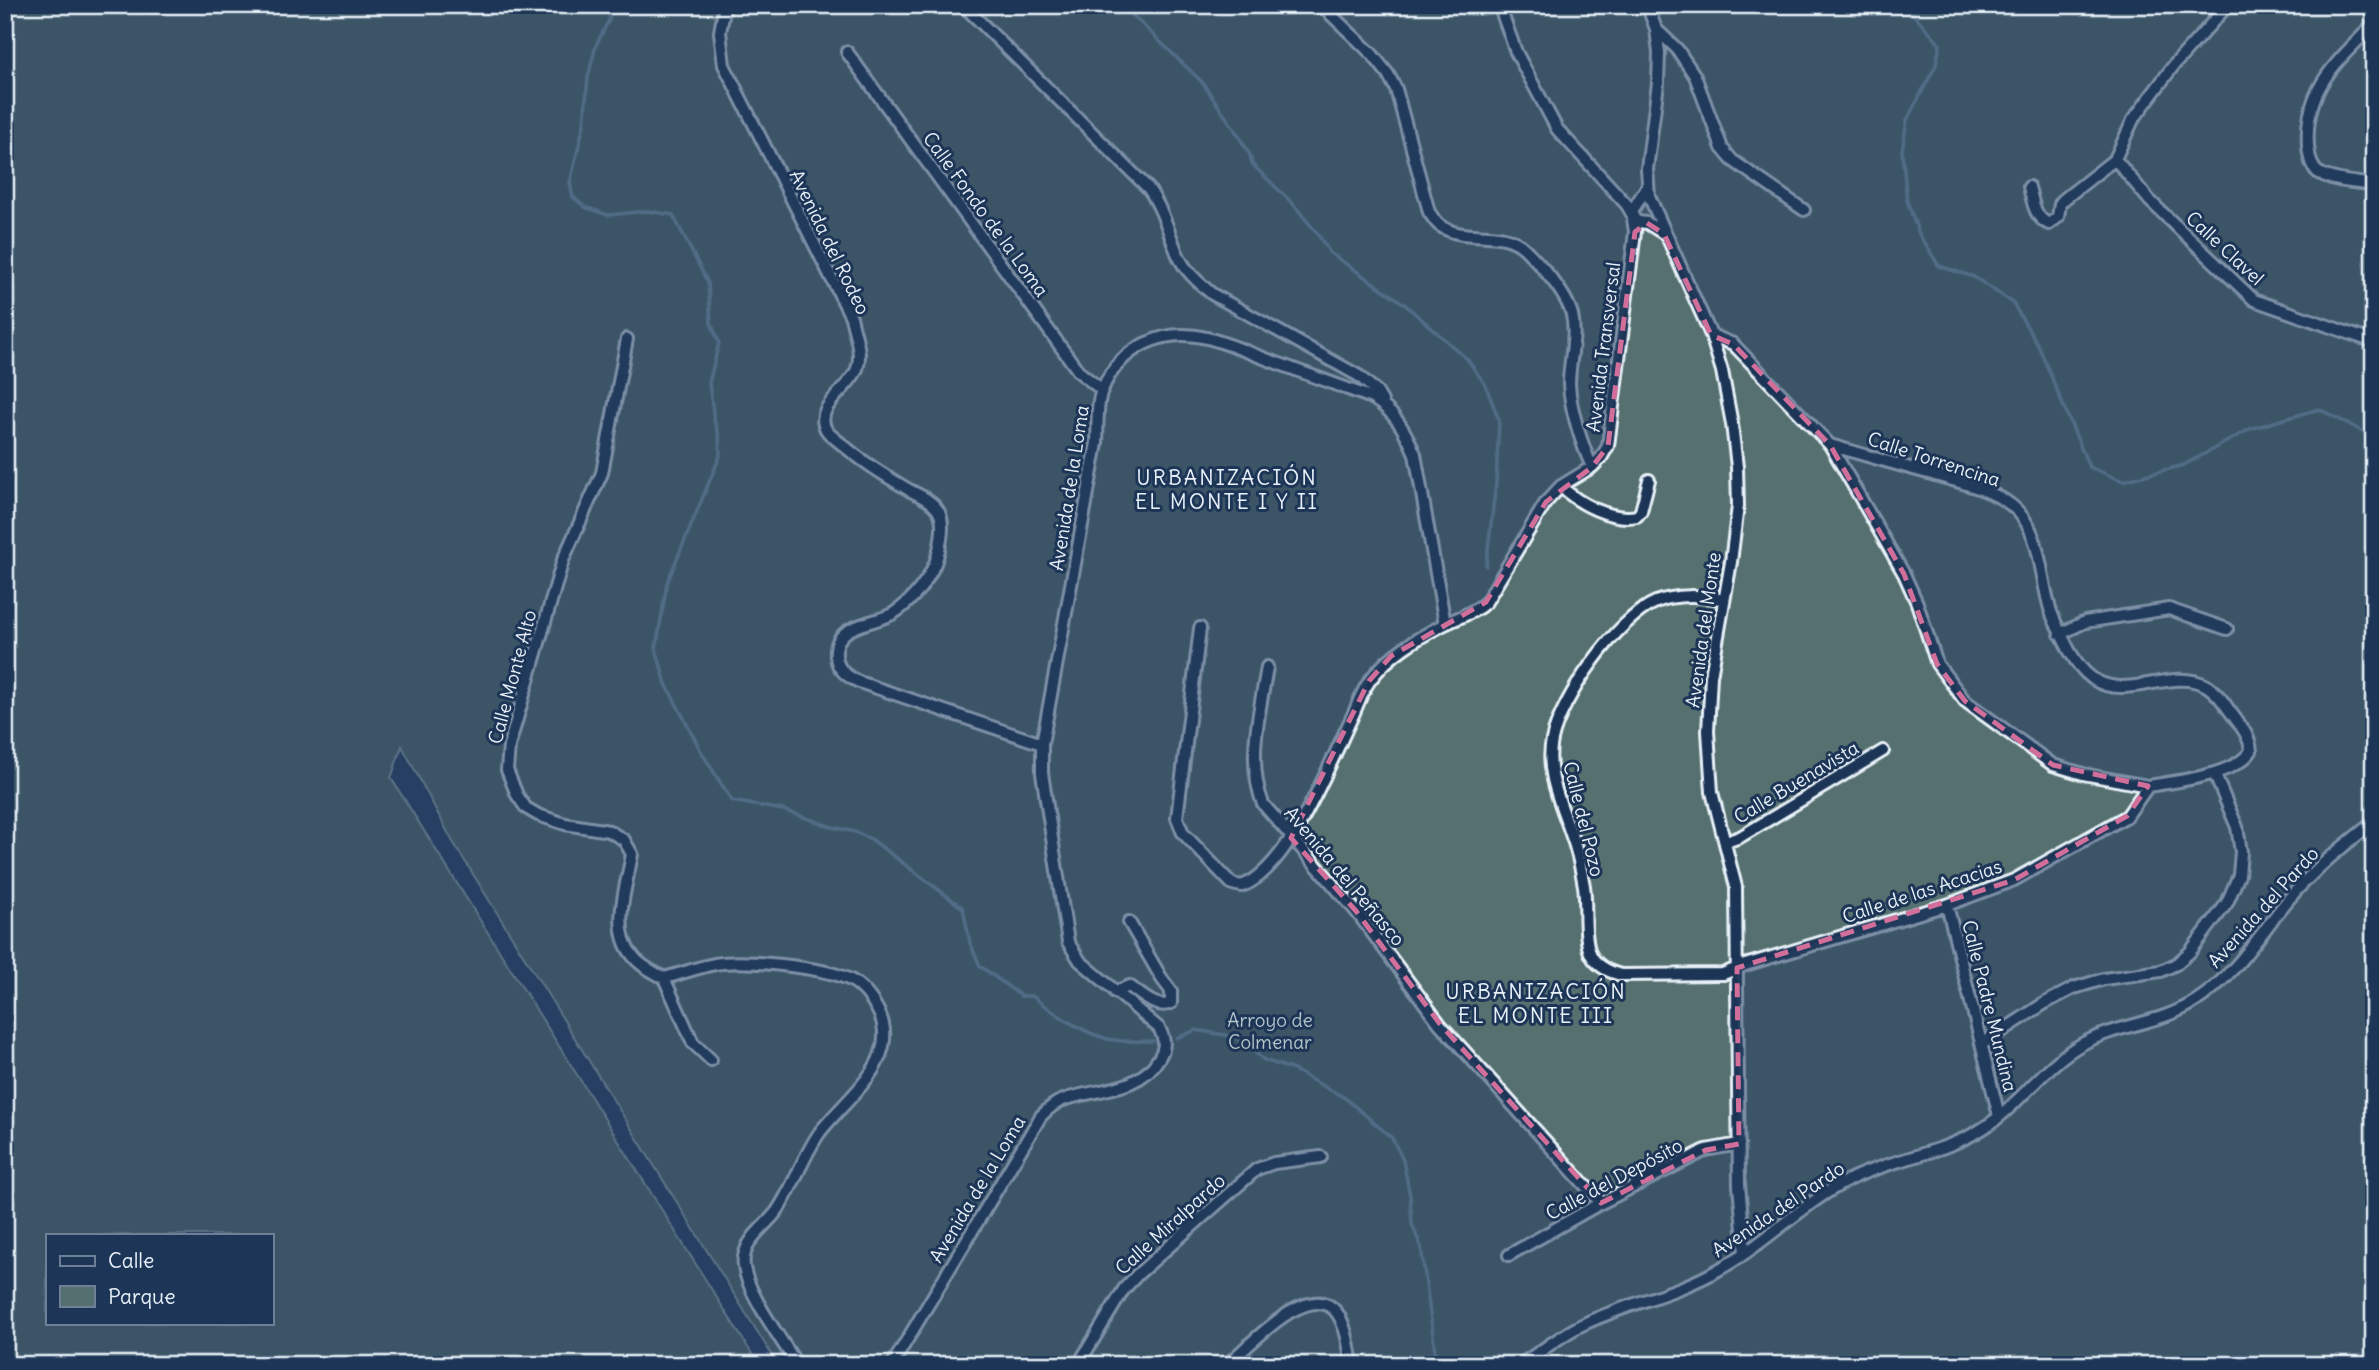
<svg xmlns="http://www.w3.org/2000/svg" width="2379" height="1370" viewBox="0 0 2379 1370" font-family="Delius,sans-serif">
<style>
.green{fill:#54706e;stroke:#9eb0b3;stroke-width:2;fill-rule:evenodd}
.lines{fill:none;stroke-linecap:round;stroke-linejoin:round}
.stream{stroke:#84a2b3;stroke-width:3.5}
.minor-casing{stroke:#e8f1f8;stroke-width:16}
.minor{stroke:#1d3557;stroke-width:10}
.marked{fill:none;stroke:#d16f9a;stroke-width:5;stroke-dasharray:14 9;stroke-linejoin:round}
.labels{text-anchor:middle;dominant-baseline:central;stroke-width:6;stroke-linejoin:round;paint-order:stroke}
.street-label{font-size:19px;fill:#e8f1f8;stroke:#1d3557}
.park-label{font-size:19px;fill:#b4c4c8;stroke:#1d3557}
.neighbourhood-label{font-size:21px;letter-spacing:2px;fill:#e8f1f8;stroke:#1d3557}
</style>
<rect width="100%" height="100%" fill="#273f62"/>
<filter id="ink" filterUnits="userSpaceOnUse"><feTurbulence type="fractalNoise" baseFrequency=".0143" numOctaves="2"/><feDisplacementMap in="SourceGraphic" scale="14" xChannelSelector="R" yChannelSelector="G"/><feConvolveMatrix kernelMatrix="1 2 1 2 8 2 1 2 1" color-interpolation-filters="sRGB"/></filter>
<g filter="url(#ink)">
<path class="green" d="M5 5H2374V1365H778L453 842 402 746 391 778 759 1365H5ZM47 1235H271V1323H47Z"/>
<g class="lines">
<path class="stream" d="M611 5 609 20 596 45 588 77 584 124 570 183 573 197 585 207 608 215 648 211 673 215 708 283 711 323 719 343 709 383 714 420 719 436 720 456 667 583 656 649 666 684 702 753 732 801 783 810 832 827 855 832 871 839 963 908 970 943 980 966 1021 996H1032C1052 1012 1088 1037 1114 1040 1127 1042 1140 1041 1153 1041
M1122 5 1202 82 1237 133 1250 155 1252 164 1293 204 1317 233 1330 253 1403 303 1467 359 1485 384 1499 420 1496 483 1486 566
M1905 5 1940 44 1936 65 1907 120 1902 151 1907 201 1919 234 1939 266 1974 277 2012 302 2038 345 2089 467 2123 481 2184 465 2250 429 2319 409 2372 436 2374 439
M1177 1038 1196 1030 1236 1037 1264 1060 1294 1070 1345 1098 1392 1138 1403 1160 1410 1196 1412 1224 1421 1247 1437 1365"/>
<g class="minor-casing">
<path id="minor" d="M725 5 720 32 724 65 851 317C854 333 863 353 857 369 850 389 811 408 827 431 831 436 838 441 843 445 864 463 886 476 909 490 919 495 933 501 939 512 945 523 941 542 938 554 933 575 913 601 894 613 874 625 833 623 836 656 837 670 848 677 859 682L1042 744
M963 5 1148 188C1162 208 1168 230 1177 253 1184 270 1198 282 1212 294L1359 376 1376 391 1382 401
M1321 5 1372 54 1388 74 1396 89 1429 212C1432 216 1435 222 1439 225 1465 244 1501 226 1525 249 1540 264 1567 294 1572 315 1577 337 1569 362 1569 384 1570 409 1582 445 1592 467
M1499 5 1516 52 1557 129 1627 205 1633 216
M1647 5 1656 29 1659 53 1658 83 1647 169 1649 196 1711 335 1722 371 1732 424 1737 467 1738 506 1731 562 1711 676 1708 731 1712 792 1736 887 1739 1185 1745 1252
M2228 5 2174 65 2133 120 2115 159 2150 201 2254 300 2374 342
M2374 24C2337 62 2304 88 2308 146 2309 156 2311 170 2321 174 2336 182 2357 182 2374 185
M1656 29 1677 49 1695 76 1722 148 1732 160 1804 210
M847 52 1079 372 1102 390
M2029 187C2033 201 2034 218 2049 224L2058 217 2060 204 2063 200 2115 159
M1633 218 1638 222 1647 223 1663 233
M1711 335 1733 344 1830 445 1904 574 1917 603 1937 664 1965 701 2053 765 2083 774 2148 786
M627 339 602 473 563 560 509 746 507 770 517 795 526 808 538 815 565 824 609 831 624 840 632 854C627 886 610 929 633 956 640 966 654 972 664 978 681 974 698 967 715 964 745 959 819 967 846 978 860 983 869 995 876 1007 906 1057 847 1097 820 1132 803 1156 794 1186 777 1211 765 1227 748 1236 744 1257 739 1284 783 1341 797 1365
M1561 486C1578 504 1612 521 1637 516L1641 511 1649 480
M1724 600C1703 595 1676 594 1656 602 1617 618 1560 700 1552 740 1545 772 1561 804 1571 834 1577 850 1581 868 1584 886 1587 905 1583 931 1589 950 1593 964 1608 972 1621 975L1723 974 1745 965 1947 905 2014 880 2127 816 2148 786C2177 781 2234 776 2251 751 2250 736 2240 725 2232 714 2224 703 2218 693 2207 686 2172 666 2127 702 2093 679 2082 671 2076 662 2069 650 2063 638 2056 625 2051 612 2039 576 2043 530 2011 505 1989 488 1958 482 1932 474 1898 465 1864 455 1830 445
M1200 628 1177 818 1183 833 1232 884 1242 886C1289 869 1331 761 1352 717 1358 705 1362 690 1371 679 1390 654 1416 639 1443 625 1458 617 1473 614 1486 602L1546 502 1561 486 1592 467 1601 458 1608 446 1635 232 1632 211 1647 187
M2060 634 2085 622 2169 609 2227 629
M1267 667C1260 712 1246 760 1263 804L1356 911 1440 1024 1601 1203
M1726 842 1740 837 1883 751
M1947 905 1999 1116
M664 978 693 1043 711 1060
M1115 992 1129 986C1141 994 1156 1010 1171 1003V991L1162 979 1129 922
M1982 1044 2045 1003 2074 988 2104 979 2161 971 2176 964 2190 952 2227 903 2239 875 2241 852 2237 827 2214 773
M1509 1255 1601 1203 1706 1150 1739 1144
M892 1365 1041 1116C1047 1110 1054 1103 1063 1100 1096 1088 1139 1093 1159 1058 1166 1047 1165 1039 1159 1028L1080 961 1068 942 1042 773V744L1097 443C1098 426 1096 405 1102 390 1120 347 1163 327 1207 338 1231 344 1254 355 1277 363 1309 375 1341 386 1372 398 1395 412 1405 430 1415 454L1445 624
M1078 1365 1124 1289 1138 1274 1257 1169 1274 1163 1321 1157
M1227 1365C1249 1346 1311 1277 1337 1313 1347 1327 1349 1348 1352 1365
M1519 1365C1542 1352 1561 1334 1586 1323 1629 1303 1677 1294 1718 1270 1766 1244 1804 1201 1853 1178 1893 1159 1939 1154 1977 1132 2017 1110 2042 1066 2082 1044 2118 1024 2161 1024 2196 1001 2234 977 2259 935 2288 900 2313 870 2343 846 2374 822"/>
</g>
<use href="#minor" class="minor"/>
</g>
</g>
<path d="M0 0H2379V1370H0ZM1647 223 1664 234 1711 335 1733 344 1830 445 1904 574 1937 664 1965 701 2053 765 2148 786 2127 816 2014 880 1737 968 1739 1144 1706 1150 1601 1203 1440 1024 1356 911 1291 838 1369 681 1391 656 1486 602 1546 502 1592 467 1608 446 1635 232Z" fill="#273f62" fill-opacity=".55" fill-rule="evenodd"/>
<path class="marked" d="M1647 223 1664 234 1711 335 1733 344 1830 445 1904 574 1937 664 1965 701 2053 765 2148 786 2127 816 2014 880 1737 968 1739 1144 1706 1150 1601 1203 1440 1024 1356 911 1291 838 1369 681 1391 656 1486 602 1546 502 1592 467 1608 446 1635 232Z"/>
<g class="labels">
<g class="street-label">
<text transform="translate(986 214) rotate(54)">Calle Fondo de la Loma</text>
<text transform="translate(830 242) rotate(64)">Avenida del Rodeo</text>
<text transform="translate(2225 248) rotate(43)">Calle Clavel</text>
<text transform="translate(1603 347) rotate(-83)">Avenida Transversal</text>
<text transform="translate(1934 459) rotate(18)">Calle Torrencina</text>
<text transform="translate(1069 488) rotate(-81)">Avenida de la Loma</text>
<text transform="translate(1703 630) rotate(-82)">Avenida del Monte</text>
<text transform="translate(512 677) rotate(-75)">Calle Monte Alto</text>
<text transform="translate(1796 782) rotate(-31)">Calle Buenavista</text>
<text transform="translate(1584 819) rotate(76)">Calle del Pozo</text>
<text transform="translate(1345 876) rotate(50)">Avenida del Peñasco</text>
<text transform="translate(1922 891) rotate(-18)">Calle de las Acacias</text>
<text transform="translate(2263 907) rotate(-48)">Avenida del Pardo</text>
<text transform="translate(1990 1006) rotate(76)">Calle Padre Mundina</text>
<text transform="translate(1614 1179) rotate(-28)">Calle del Depósito</text>
<text transform="translate(977 1189) rotate(-59)">Avenida de la Loma</text>
<text transform="translate(1778 1209) rotate(-34)">Avenida del Pardo</text>
<text transform="translate(1170 1224) rotate(-42)">Calle Miralpardo</text>
</g>
<g class="park-label">
<text x="1270" y="1020">Arroyo de<tspan x="1270" dy="22">Colmenar</tspan></text>
</g>
<g class="neighbourhood-label">
<text x="1227" y="477">URBANIZACIÓN<tspan x="1227" dy="24">EL MONTE I Y II</tspan></text>
<text x="1536" y="991">URBANIZACIÓN<tspan x="1536" dy="24">EL MONTE III</tspan></text>
</g>
</g>
<rect width="2379" height="1370" fill="none" stroke="#1d3557" stroke-width="28"/>
<rect x="14" y="14" width="2351" height="1342" fill="none" stroke="#e8f1f8" stroke-width="2.5" filter="url(#ink)"/>
<rect x="46" y="1234" width="228" height="91" fill="#1d3557" stroke="#6e8097" stroke-width="2"/>
<rect x="60" y="1256" width="35" height="10" fill="#1d3557" stroke="#6e8097" stroke-width="2"/>
<text x="108" y="1268" font-size="21" fill="#e8f1f8">Calle</text>
<rect x="60" y="1286" width="35" height="21" fill="#54706e" stroke="#6e8097" stroke-width="2"/>
<text x="108" y="1304" font-size="21" fill="#e8f1f8">Parque</text>
</svg>
